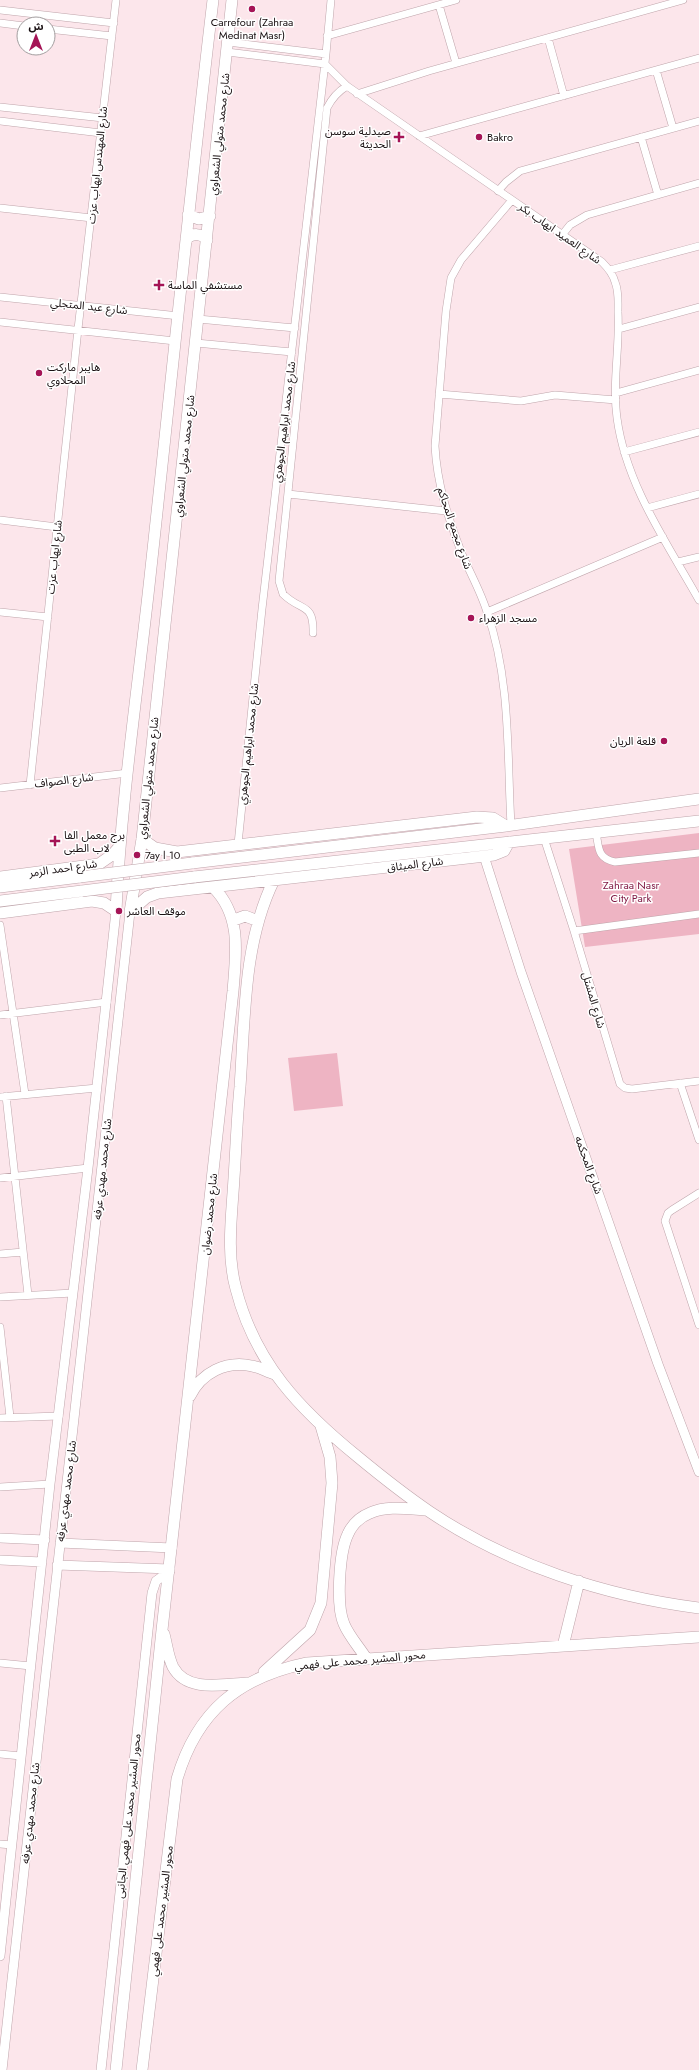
<svg xmlns="http://www.w3.org/2000/svg" width="699" height="2070" viewBox="0 0 699 2070" font-family="Jost,'Noto Sans Arabic',sans-serif">
<style>
.green{fill:#eeb4c3}
.lines{fill:none;stroke-linecap:round;stroke-linejoin:round}
.minor-casing{stroke:#bfa5ab;stroke-width:8}
.tertiary-casing{stroke:#bfa5ab;stroke-width:10}
.primary-casing{stroke:#bfa5ab;stroke-width:12}
.minor{stroke:#fff;stroke-width:7}
.tertiary{stroke:#fff;stroke-width:9}
.primary{stroke:#fff;stroke-width:11}
.primary-bridge-casing{stroke:#bfa5ab;stroke-width:12;stroke-linecap:butt}
.primary-bridge{stroke:#fff;stroke-width:11}
.poi-dot{fill:#a51456;stroke:#fff;stroke-width:1.5}
.labels{text-anchor:middle;dominant-baseline:central;stroke-width:3;stroke-linejoin:round;paint-order:stroke}
.poi-label{font-size:11px;fill:#180f11;stroke:#fff;text-anchor:start}
.street-label{font-size:11px;fill:#180f11;stroke:#fff}
.park-label{font-size:11px;fill:#7f1843;stroke:#fff}
</style>
<rect width="100%" height="100%" fill="#fce6eb"/>
<path class="green" d="M699 833V934L585 947 569 849Z
M337 1053 343 1106 294 1111 288 1058Z"/>
<g class="lines">
<g class="minor-casing">
<path id="minor" d="M439 5 456 63
M0 10 114 23
M0 23 24 26
M48 29 112 36
M327 36 456 0
M548 38 564 96
M228 42 326 54
M227 52 325 64 347 86 602 262C608 268 613 274 615 282 619 291 618 302 618 312 620 347 612 383 617 418 626 485 667 543 699 600
M656 70 673 128
M357 94 429 71 683 0
M0 107 103 118
M0 121 101 133
M419 136 699 58
M641 137 658 195
M498 191 506 182 520 171 699 121
M0 208 92 218
M562 235 570 225 587 215 699 183
M610 270 699 246
M0 297 179 316
M198 319 295 328
M0 322 175 341
M619 329 699 307
M196 343 292 352
M616 393 699 370
M439 394 521 401 555 395 616 400
M624 452 699 432
M288 494 446 511
M647 508 699 494
M0 520 57 527
M678 562 699 557
M0 612 48 617
M487 612 663 537
M313 633C314 602 301 612 283 594L279 581 327 108C332 98 337 92 347 86
M30 785 78 329 116 0
M0 788 128 773
M511 825C507 755 511 680 487 612 481 592 470 573 462 554 448 518 437 484 435 446L446 311 451 278 461 260 512 200
M596 832C599 848 597 858 615 862L699 853
M544 838 574 931 620 1084 625 1088 632 1089 699 1081
M238 844 262 609 326 54 331 0
M0 925 25 1094
M574 931 699 914
M0 1015 107 1002
M680 1083 699 1140
M6 1096 28 1295
M0 1097 97 1088
M0 1178 88 1168
M699 1193 672 1210 668 1213 665 1221 699 1325
M0 1254 23 1252
M0 1297 73 1293
M0 1327 10 1417
M0 1418 59 1416
M0 1487 50 1484
M0 1663 31 1666
M0 1754 21 1756
M0 1844 12 1845"/>
</g>
<g class="tertiary-casing">
<path id="tertiary" d="M484 856 521 972 658 1364 699 1472
M0 1538 45 1540
M60 1543 172 1548
M0 1560 42 1562
M57 1565 170 1569
M0 1956 50 1484 88 1168 116 911
M2 2070 130 912
M101 2070 152 1593 156 1581 170 1571"/>
</g>
<g class="primary-casing">
<path id="primary" d="M188 215 199 219 210 216
M186 239C193 233 201 233 207 240
M142 839 155 848 177 852 477 817 493 818 506 826
M192 863 506 826 699 799
M0 877 99 864 112 855 119 847
M194 877 699 821
M274 880C243 943 245 1018 240 1087 237 1118 236 1148 234 1178 232 1214 226 1253 236 1289 255 1363 300 1410 358 1457 381 1476 405 1495 430 1512 509 1565 605 1596 699 1608
M0 887 80 877
M0 901 82 891
M116 911C121 800 138 688 150 577 171 385 190 192 213 0
M130 912 142 839 232 0
M130 912 147 897 158 893 494 855 504 851 509 842
M0 913 92 901 104 903 116 911
M234 920 245 916 258 921
M190 1396C201 1373 226 1360 252 1366 260 1367 267 1372 275 1374
M164 1634C167 1645 168 1657 173 1667 187 1693 223 1684 247 1683
M563 1646 579 1581
M366 1658C359 1647 349 1636 344 1624 336 1606 339 1552 348 1534 352 1525 360 1517 370 1513 387 1505 409 1509 427 1510
M264 1672 310 1630 321 1603 332 1483 330 1457 321 1426
M116 2070 162 1630 233 991C236 953 242 916 213 887
M142 2070 177 1779C197 1711 239 1677 307 1663L699 1637"/>
</g>
<use href="#minor" class="minor"/>
<use href="#tertiary" class="tertiary"/>
<use href="#primary" class="primary"/>
<g class="primary-bridge-casing">
<path id="primary-bridge" d="M80 877 192 863
M82 891 194 877"/>
</g>
<use href="#primary-bridge" class="primary-bridge"/>
</g>
<g class="poi-dot">
<circle cx="252" cy="9" r="4"/>
<path d="M397 131h4v4h4v4h-4v4h-4v-4h-4v-4h4z"/>
<circle cx="479" cy="137" r="4"/>
<path d="M157 279h4v4h4v4h-4v4h-4v-4h-4v-4h4z"/>
<circle cx="39" cy="373" r="4"/>
<circle cx="471" cy="618" r="4"/>
<circle cx="664" cy="741" r="4"/>
<path d="M53 835h4v4h4v4h-4v4h-4v-4h-4v-4h4z"/>
<circle cx="137" cy="855" r="4"/>
<circle cx="119" cy="911" r="4"/>
</g>
<g class="labels">
<g class="poi-label">
<text x="252" y="22" text-anchor="middle">Carrefour (Zahraa<tspan x="252" dy="13">Medinat Masr)</tspan></text>
<text x="391" y="131" text-anchor="end">صيدلية سوسن<tspan x="391" dy="13">الحديثة</tspan></text>
<text x="487" y="137">Bakro</text>
<text x="168" y="285">مستشفي الماسة</text>
<text x="47" y="367">هايبر ماركت<tspan x="47" dy="13">المحلاوي</tspan></text>
<text x="479" y="618">مسجد الزهراء</text>
<text x="656" y="741" text-anchor="end">قلعة الريان</text>
<text x="64" y="835">برج معمل الفا<tspan x="64" dy="13">لاب الطبى</tspan></text>
<text x="145" y="855">7ay l 10</text>
<text x="127" y="911">موقف العاشر</text>
</g>
<g class="street-label">
<text transform="translate(219 134) rotate(-84)">شارع محمد متولي الشعراوي</text>
<text transform="translate(97 165) rotate(-84)">شارع المهندس ايهاب عزت</text>
<text transform="translate(560 233) rotate(35)">شارع العميد ايهاب بكر</text>
<text transform="translate(89 306) rotate(6)">شارع عبد المتجلي</text>
<text transform="translate(284 422) rotate(-83)">شارع محمد ابراهيم الجوهري</text>
<text transform="translate(184 456) rotate(-84)">شارع محمد متولي الشعراوي</text>
<text transform="translate(455 528) rotate(71)">شارع مجمع المحاكم</text>
<text transform="translate(54 557) rotate(-84)">شارع ايهاب عزت</text>
<text transform="translate(248 744) rotate(-84)">شارع محمد ابراهيم الجوهري</text>
<text transform="translate(148 778) rotate(-84)">شارع محمد متولي الشعراوي</text>
<text transform="translate(64 780) rotate(-7)">شارع الصواف</text>
<text transform="translate(415 864) rotate(-7)">شارع الميثاق</text>
<text transform="translate(63 868) rotate(-8)">شارع احمد الزمر</text>
<text transform="translate(594 1000) rotate(74)">شارع المشتل</text>
<text transform="translate(589 1165) rotate(70)">شارع المحكمه</text>
<text transform="translate(102 1169) rotate(-84)">شارع محمد مهدي عرفه</text>
<text transform="translate(209 1214) rotate(-84)">شارع محمد رضوان</text>
<text transform="translate(66 1491) rotate(-83)">شارع محمد مهدي عرفه</text>
<text transform="translate(360 1660) rotate(-5)">محور المشير محمد على فهمي</text>
<text transform="translate(30 1813) rotate(-84)">شارع محمد مهدي عرفه</text>
<text transform="translate(128 1816) rotate(-84)">محور المشير محمد على فهمي الجانبى</text>
<text transform="translate(161 1911) rotate(-83)">محور المشير محمد على فهمي</text>
</g>
<g class="park-label">
<text x="631" y="885">Zahraa Nasr<tspan x="631" dy="13">City Park</tspan></text>
</g>
</g>
<g transform="translate(36 36)"><circle r="19" fill="#ffffff" stroke="#a39fa0"/>
<path d="M0-3L7 15L0 10L-7 15Z" fill="#a51456"/>
<text y="-6" font-size="11" font-weight="bold" text-anchor="middle" fill="#180f11">ش</text>
</g>
</svg>
